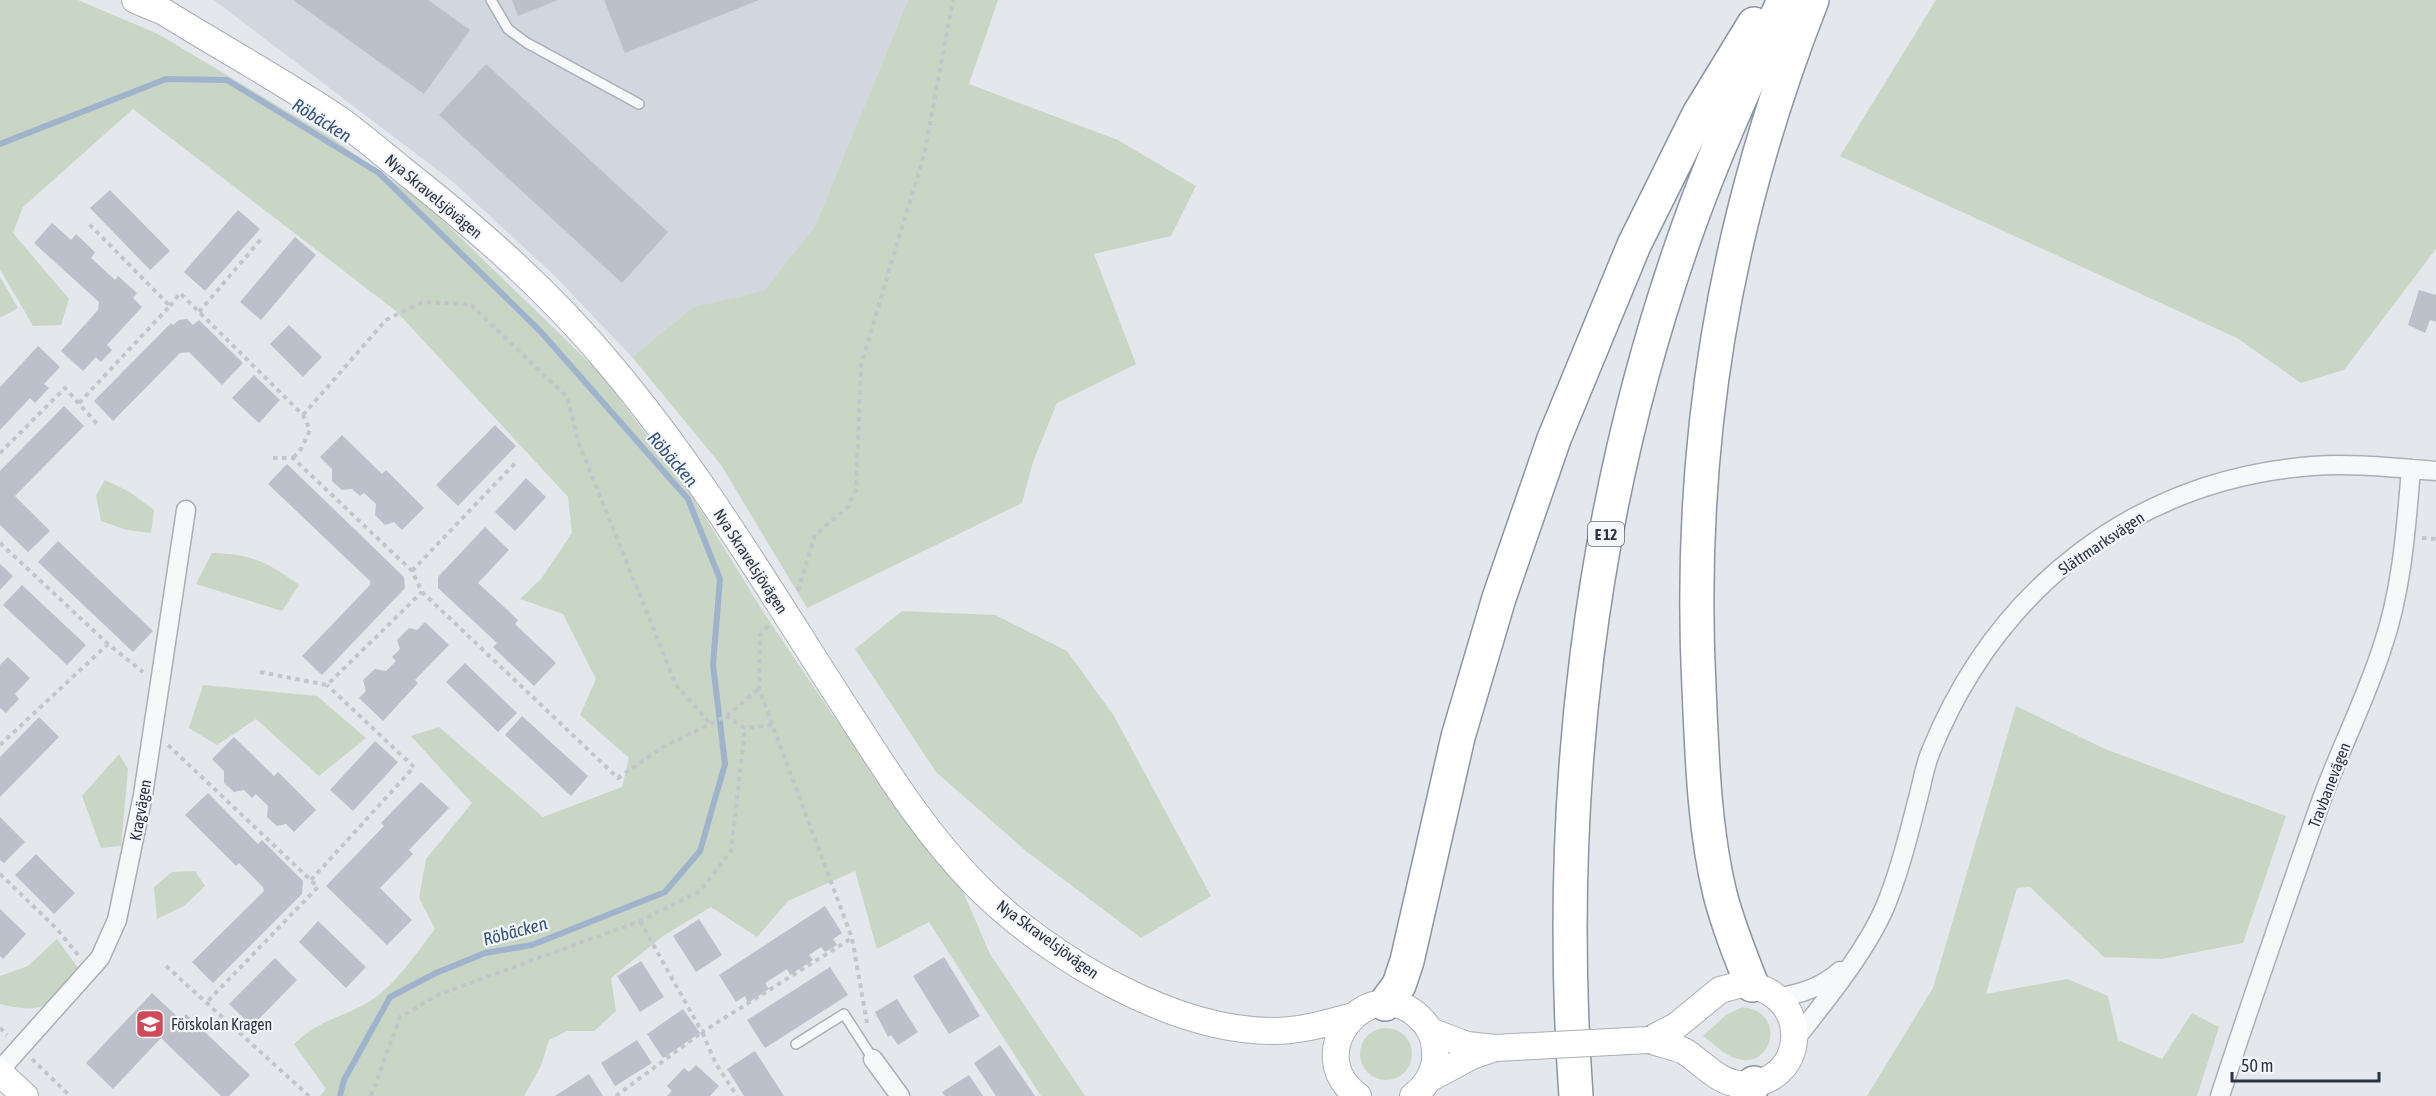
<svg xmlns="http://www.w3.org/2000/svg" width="2436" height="1096" viewBox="0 0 2436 1096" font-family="'Asap Condensed',sans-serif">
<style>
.built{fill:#d2d6de}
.green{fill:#c9d6c5}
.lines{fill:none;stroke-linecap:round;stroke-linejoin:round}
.stream{stroke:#9fb4cc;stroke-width:6}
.building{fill:#bbc0ca}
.lane-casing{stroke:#a9aeb7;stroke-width:12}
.street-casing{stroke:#a9aeb7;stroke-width:21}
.secondary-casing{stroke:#a9aeb7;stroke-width:28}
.highway-casing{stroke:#8b94a3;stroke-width:36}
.path{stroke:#c2c5cb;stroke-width:4;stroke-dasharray:4.5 4.5;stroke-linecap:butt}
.lane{stroke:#f7f8fa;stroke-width:9}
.street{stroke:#f7f8fa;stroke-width:18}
.secondary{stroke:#fff;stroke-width:26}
.highway{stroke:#fff;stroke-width:33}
.secondary-bridge-casing{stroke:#a9aeb7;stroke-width:28;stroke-linecap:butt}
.secondary-bridge{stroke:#fff;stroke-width:26}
.labels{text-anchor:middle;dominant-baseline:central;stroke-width:4.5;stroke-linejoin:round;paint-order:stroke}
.shield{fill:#f4f6f9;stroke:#676e7b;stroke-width:1.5}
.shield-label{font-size:15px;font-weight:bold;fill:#2b3445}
.street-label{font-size:16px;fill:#2b3445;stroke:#f4f6f9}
.poi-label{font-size:16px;fill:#2b3445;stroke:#f4f6f9;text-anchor:start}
.water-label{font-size:18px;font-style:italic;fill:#34527a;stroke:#f4f6f9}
</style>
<rect width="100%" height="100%" fill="#e4e7ec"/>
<path class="built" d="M214 0H908L815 226 764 292 693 307 632 357 554 275 452 181Z"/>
<path class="green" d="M0 0H78L158 34 332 138 429 207 601 374 694 499 764 613 832 714 961 887 990 954 1085 1096H1041L929 922 877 949 855 871 788 901 757 937 711 907 663 936 611 978 616 1011 594 1031H567L549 1040 541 1066 524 1096H320L326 1089 294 1044C321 1018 341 1019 370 1001 396 985 416 953 435 929L419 898 426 859 472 803 411 736 439 727 543 817 622 787 629 758 580 715 596 679 563 614 520 599 541 579 572 533 568 497 396 311 133 109 23 207 13 233 69 299 61 325 33 326 0 269Z
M908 0H998L969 84 1118 140 1196 186 1171 236 1094 254 1136 364 1057 403 1033 462 1022 503 807 608 721 465 632 357 693 307 764 291 815 226Z
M1936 0H2436V249L2344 370 2301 383 2237 338 1840 156Z
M0 277 18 308 0 318Z
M105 480 128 491 154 510 151 533 127 530 101 521 96 495Z
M212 553C252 554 267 562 299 585L282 611 196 584Z
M902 611 995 615 1067 651 1114 716 1211 896 1141 938 1026 851 936 772 855 649Z
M203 685 317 696 366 738 319 776 256 719 217 745 189 728Z
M2016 706 2105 749 2286 816 2243 943 2162 959 2104 957 2030 887 2017 888 1986 994 2067 979 2108 996 2118 1040 2162 1059 2192 1013 2219 1027 2197 1096H1867L1933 988Z
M119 754 128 769 121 846 101 848 82 796Z
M195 871 205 886 184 906 157 919 154 887 172 872Z
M57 939 81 972C50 1003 47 1016 0 1004V976L28 966Z
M1742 1007C1787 1011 1773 1069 1738 1059 1725 1056 1713 1043 1703 1036L1726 1015Z
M1360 1054a26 26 0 1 1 52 0a26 26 0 1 1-52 0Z"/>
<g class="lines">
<path class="stream" d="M0 144 166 79 227 80 379 173 541 332 688 499 720 579 713 665 725 764 700 851 665 892 532 945 485 953 436 973 390 997 344 1080 340 1096"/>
</g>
<path class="building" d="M293 0H428L470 30 424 94Z
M512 0H558L518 16Z
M604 0H759L625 53Z
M486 64 668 232 622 283 439 115Z
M110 190 170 251 150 270 90 208Z
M238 210 260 229 205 291 184 272Z
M52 223 71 240 76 234 95 252 91 258 115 280 118 276 137 293 133 298 142 307 107 345 112 350 101 362 96 357 83 371 61 351 98 310 99 302 34 243Z
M295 237 316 255 261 320 240 302Z
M2419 290 2436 295V322L2430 320 2425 333 2408 325Z
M187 319 193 325 199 320 243 363 222 385 189 352 180 353 113 421 94 401 171 323 173 325 179 320Z
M289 325 322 357 303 377 270 344Z
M38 346 60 367 44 384 49 388 35 403 30 398 0 430V387Z
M254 375 280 400 259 423 232 398Z
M64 406 84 426 15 496 50 531 28 552 0 525V471Z
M495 425 516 446 458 506 436 485Z
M342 435 382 474 386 470 424 508 402 530 394 522 385 525 375 515 376 504 364 493 360 496 352 489 342 490 332 481V469L320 457Z
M287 464 404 577 405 588 322 675 302 656 370 585V581L268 484Z
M526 478 546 497 515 531 495 512Z
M485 527 509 550 478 583 518 620 515 624 556 663 534 686 493 647 497 643 438 588V577Z
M58 541 153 631 133 652 38 562Z
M0 564 13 576 0 590Z
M22 585 86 645 67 665 3 605Z
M425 622 449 645 415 680 418 683 383 721 359 698 366 691 363 680 375 669 386 671 396 661 392 657 400 649 397 640 409 628 417 630Z
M8 657 30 678 15 694 19 699 6 713 0 708V665Z
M465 663 517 713 498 732 446 682Z
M522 716 588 776 571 796 505 735Z
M39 717 59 737 0 797V757Z
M234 737 274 776 278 772 316 810 294 832 286 824 277 826 267 817 268 806 256 794 252 798 244 790 234 792 224 783V771L212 759Z
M375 741 398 762 353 811 330 790Z
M421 782 449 808 409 850 413 854 380 888 412 920 387 945 326 886 384 826 381 823Z
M208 793 258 844 262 840 303 881 302 894 213 983 192 962 264 891 263 887 239 863 236 866 185 815Z
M0 817 25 842 4 863 0 860Z
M36 854 75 893 54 914 15 875Z
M825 906 842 933 833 939 837 945 825 952 821 947 809 955 813 960 790 975 787 969 765 983 769 989 748 1003 745 996 736 1002 719 975Z
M0 909 26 934 3 959 0 956Z
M699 919 722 955 696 972 673 936Z
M318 921 366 967 346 988 299 942Z
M944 957 980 1016 949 1034 913 976Z
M275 958 297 980 252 1026 229 1004Z
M641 961 664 997 640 1012 617 976Z
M830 967 848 995 765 1048 747 1020Z
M152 993 181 1020 186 1014 250 1075 229 1096H221L161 1038 113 1089 86 1063Z
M897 999 918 1032 898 1045 891 1035 888 1037 875 1012Z
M683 1009 700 1033 663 1058 647 1034Z
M637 1040 652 1063 615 1086 601 1063Z
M1000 1045 1035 1096H996L974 1063Z
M755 1051 784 1096H744L727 1069Z
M696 1065 719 1086 710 1096H667L672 1091 667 1086 684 1068 689 1072Z
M589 1074 603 1096H555Z
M969 1075 983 1096H945L942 1092Z"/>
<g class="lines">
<g class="lane-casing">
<path id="lane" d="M491 0 508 29 527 43 639 104
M796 1044 844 1014 873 1059"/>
</g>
<g class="street-casing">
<path id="street" d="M1779 997C1802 994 1822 987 1840 971
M1794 1041C1825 1001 1865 953 1885 907 1899 873 1908 837 1917 802 1922 785 1924 767 1931 751 1997 588 2135 480 2312 466 2353 463 2395 468 2436 471
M873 1059 900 1096
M0 1070 100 958 117 920 143 795 186 510
M2220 1096C2252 998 2286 901 2320 804 2339 751 2365 701 2382 648 2402 590 2406 529 2411 469"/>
</g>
<g class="secondary-casing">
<path id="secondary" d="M135 0 164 12C222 48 282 81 339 119 361 135 382 153 403 170 478 229 550 292 611 366 697 468 766 584 838 696 881 762 922 831 978 887 1048 957 1172 1031 1273 1031 1301 1031 1327 1023 1353 1016
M1742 984C1817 991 1807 1090 1739 1084 1717 1082 1702 1062 1684 1051 1673 1046 1660 1044 1649 1040L1676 1026 1720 990Z
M1430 1031 1467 1045 1495 1048
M0 1073 25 1096
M1429 1079 1472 1056 1495 1048
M1358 1096C1299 1053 1370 970 1419 1017 1428 1025 1434 1036 1435 1049 1437 1068 1428 1085 1413 1096"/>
</g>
<g class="highway-casing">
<path id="highway" d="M1752 985C1740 955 1728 925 1720 894 1704 828 1702 756 1699 688 1687 447 1724 224 1812 0
M1385 1004 1399 985 1407 961 1458 737 1499 598 1554 439 1634 245 1699 114 1754 24
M1576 1096C1555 801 1589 504 1689 225 1716 149 1751 74 1784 0
M1747 1096 1754 1083"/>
</g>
<path class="path" d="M170 306 180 293 303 415 310 430 301 449 293 458
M199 312 262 238
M79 403 170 306 88 223
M303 415 386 320 422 302 470 304 567 397 579 444 676 685 711 724
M0 453 65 388 98 425
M273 458H293L412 571 422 592 618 778 663 747 726 716 759 689
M2422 538 2436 539
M0 543 108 644 143 672
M412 571 516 462
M798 591 815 535 849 506 856 489 861 364 924 155 953 0
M768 626 760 635 759 689 852 938 867 1023
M260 672 327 685 422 592
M726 716 745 728 772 725
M0 745 108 644
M168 745 318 887 206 1003
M0 874 57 929 78 955
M311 880 414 767 327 685
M640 921 702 1032 852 938
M166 966 309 1096
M0 1028 7 1035
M32 1059 70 1096
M371 1096 400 1017 440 994 640 921 700 891 731 851 745 728
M616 1096 702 1032 716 1064 737 1096"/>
<use href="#lane" class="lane"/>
<use href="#street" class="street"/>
<use href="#secondary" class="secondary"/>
<use href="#highway" class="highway"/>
<g class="secondary-bridge-casing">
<path id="secondary-bridge" d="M1495 1048 1649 1040"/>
</g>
<use href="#secondary-bridge" class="secondary-bridge"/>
</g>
<defs>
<g id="school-square" transform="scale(1.5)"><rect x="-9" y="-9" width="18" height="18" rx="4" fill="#d1495b" stroke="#f4f6f9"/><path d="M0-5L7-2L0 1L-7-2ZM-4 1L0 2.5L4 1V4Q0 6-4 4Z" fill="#fff"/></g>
</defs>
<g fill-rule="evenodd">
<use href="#school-square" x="150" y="1024"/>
</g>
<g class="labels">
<rect class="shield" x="1588" y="522" width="36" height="24" rx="4.5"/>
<g class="shield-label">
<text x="1606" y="534">E 12</text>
</g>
<g class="street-label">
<text transform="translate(434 196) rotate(40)">Nya Skravelsjövägen</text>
<text transform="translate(2101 543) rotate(-34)">Slättmarksvägen</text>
<text transform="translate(751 561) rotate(57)">Nya Skravelsjövägen</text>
<text transform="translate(2329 785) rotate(-69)">Travbanevägen</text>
<text transform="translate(140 810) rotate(-80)">Kragvägen</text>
<text transform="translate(1048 939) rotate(36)">Nya Skravelsjövägen</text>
</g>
<g class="poi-label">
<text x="171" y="1024">Förskolan Kragen</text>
</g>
<g class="water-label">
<text transform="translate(322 120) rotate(32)">Röbäcken</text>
<text transform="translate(673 459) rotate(49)">Röbäcken</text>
<text transform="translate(515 931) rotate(-15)">Röbäcken</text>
</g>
</g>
<path d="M2232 1072v9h147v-9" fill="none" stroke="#2b3445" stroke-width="3"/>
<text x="2241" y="1072" font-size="18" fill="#2b3445" stroke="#f4f6f9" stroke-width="4.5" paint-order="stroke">50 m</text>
</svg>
